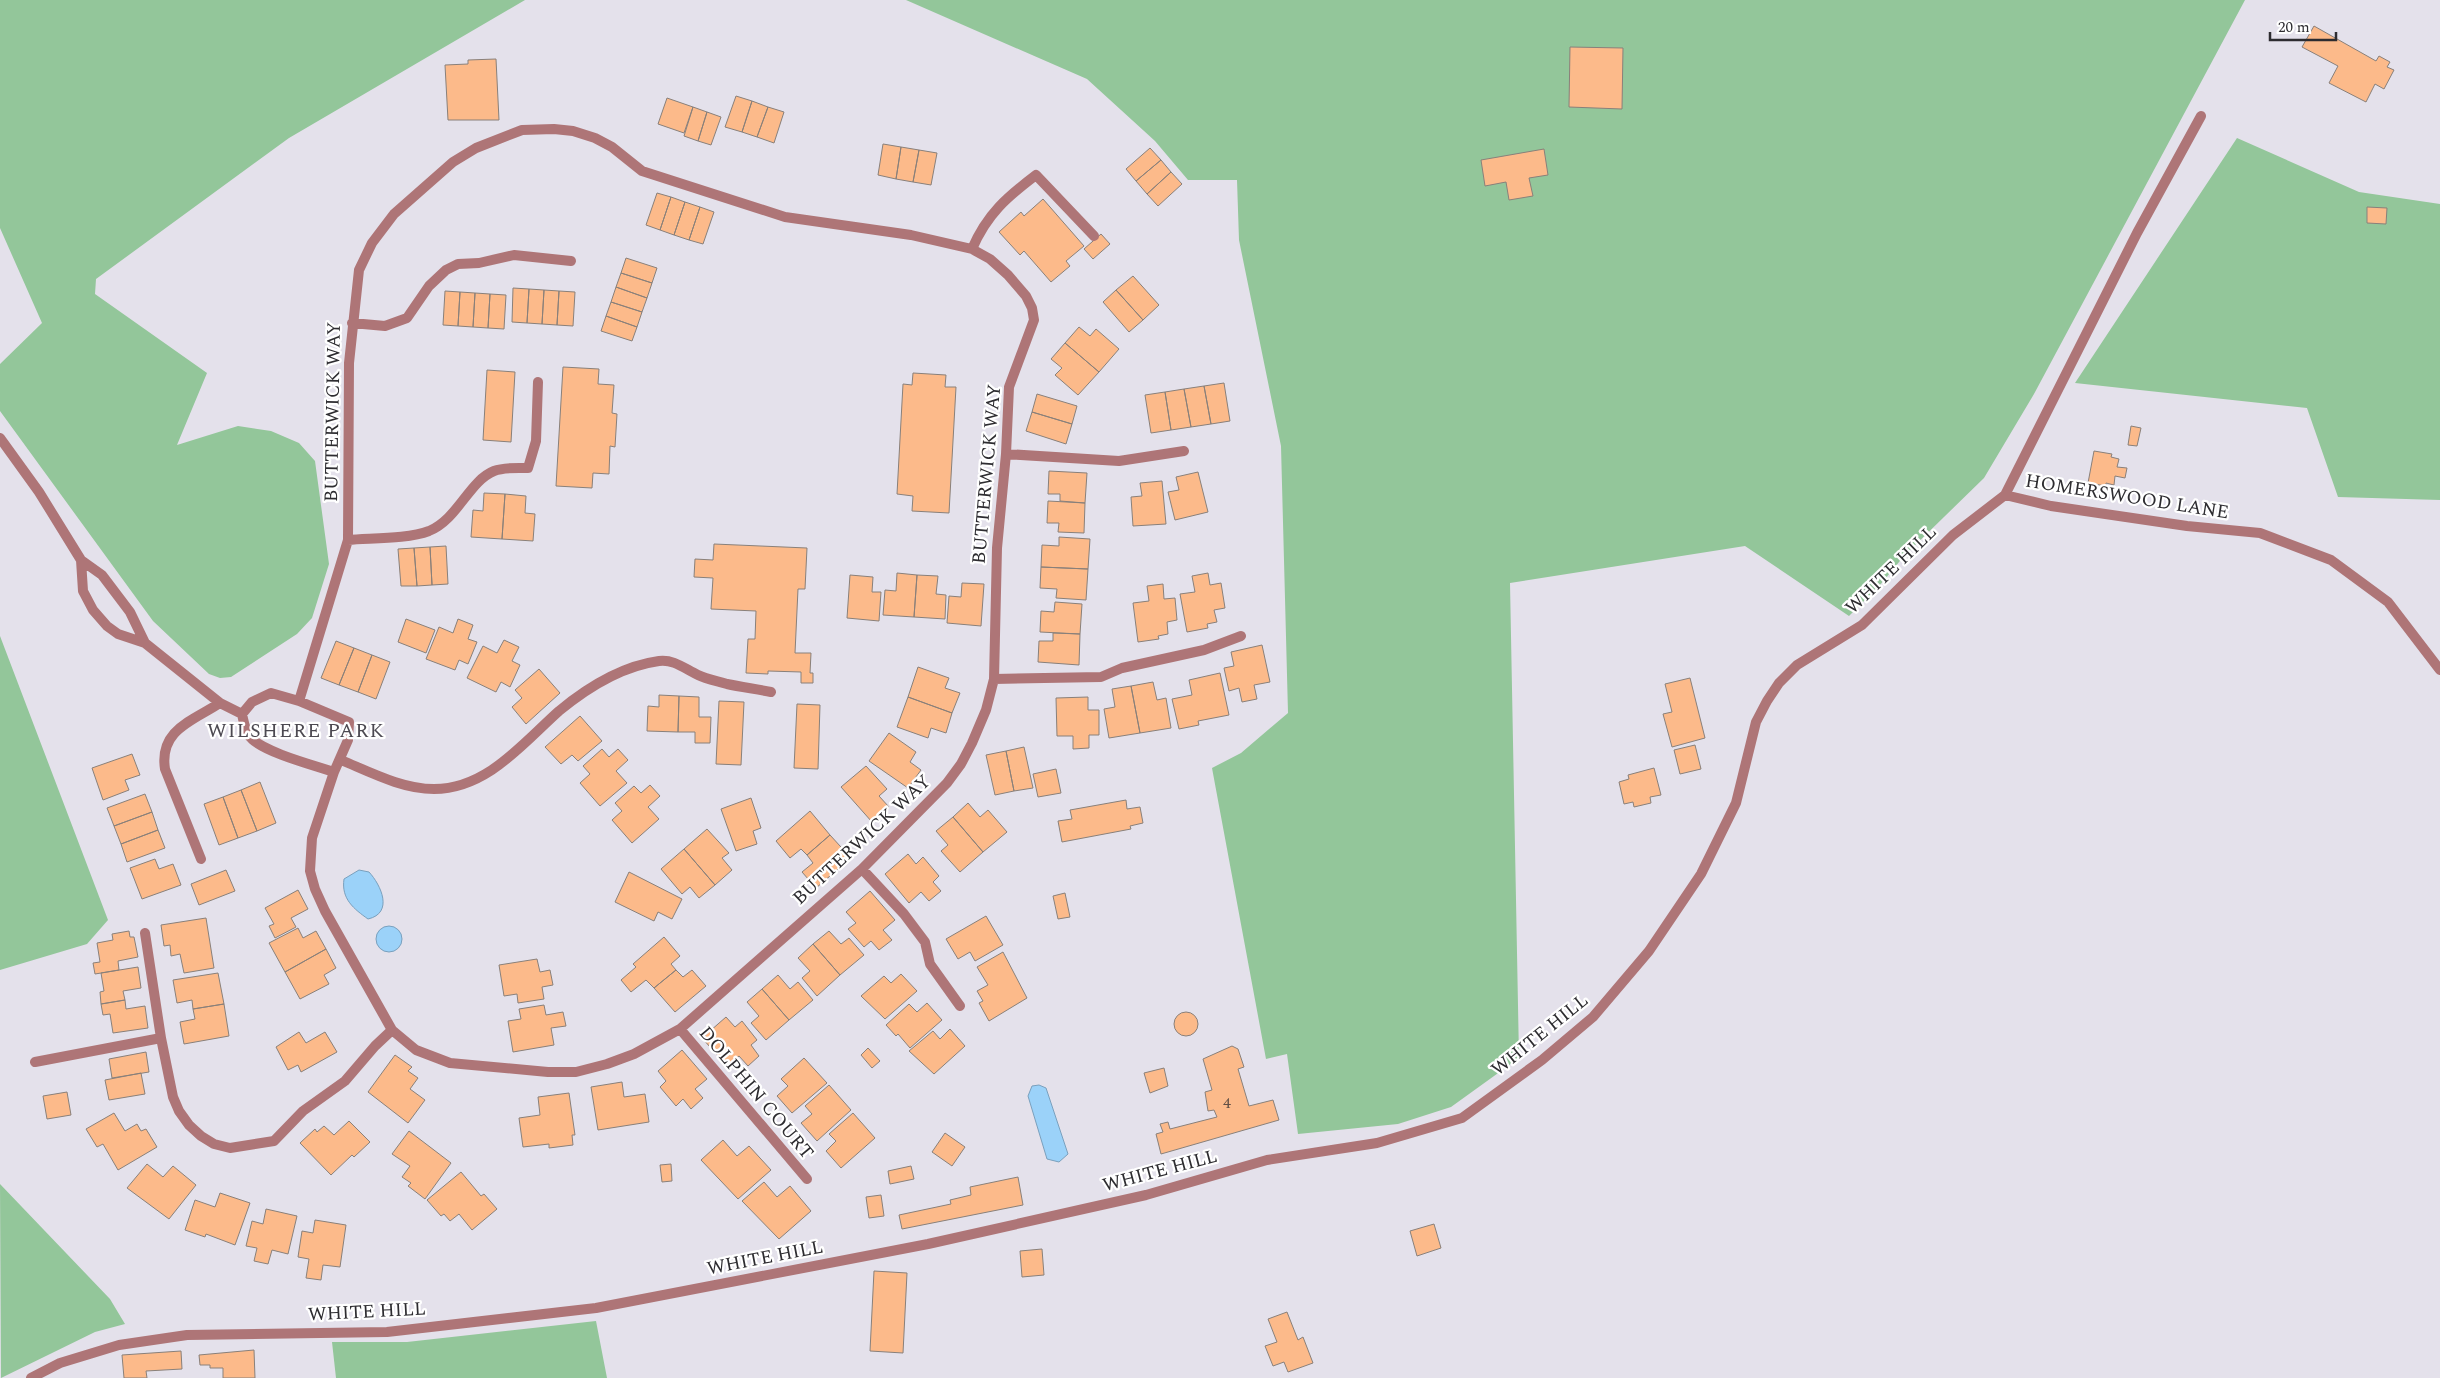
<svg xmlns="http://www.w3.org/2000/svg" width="2440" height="1378" viewBox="0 0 2440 1378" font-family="Spectral,serif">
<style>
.green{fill:#93c69a}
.water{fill:#9bd2f9;stroke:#7aa0bd}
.building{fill:#fcba8a;stroke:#89807a}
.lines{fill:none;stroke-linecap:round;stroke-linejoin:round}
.minor{stroke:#ae7577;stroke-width:10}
.labels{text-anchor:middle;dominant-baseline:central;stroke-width:4.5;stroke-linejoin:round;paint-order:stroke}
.number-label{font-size:16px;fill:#615046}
.street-label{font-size:19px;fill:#2d2c30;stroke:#fff}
.neighbourhood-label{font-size:20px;letter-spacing:1px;fill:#4c4951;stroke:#fff}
</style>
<rect width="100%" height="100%" fill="#e4e1eb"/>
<path class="green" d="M0 0H525L289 138 96 279 95 294 207 373 177 445 238 426 271 431 299 443 315 461 329 564 312 618 297 634 231 677 220 678 209 674 153 621 0 411V364L42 323 0 228Z
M906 0H2245L2034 394 1984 478 1904 556 1880 585 1849 616 1745 546 1510 583 1519 1058 1451 1107 1398 1124 1298 1134 1287 1054 1266 1059 1212 768 1241 753 1288 713 1281 446 1239 240 1237 180H1188L1155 141 1087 79Z
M2237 138 2359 192 2440 204V500L2338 497 2307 408 2075 383Z
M0 636 108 920 87 944 0 970Z
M0 1184 110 1299 125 1324 95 1332 1 1378Z
M596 1321 607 1378H336L332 1342H407Z"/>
<path class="water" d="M359 870 369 872C381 885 394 913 368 919 354 909 341 899 344 879Z
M376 939a13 13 0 1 1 26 0a13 13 0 1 1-26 0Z
M1039 1085 1046 1088 1068 1154 1059 1162 1047 1159 1028 1096 1032 1086Z"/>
<path class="building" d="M2314 26 2376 61 2379 56 2390 62 2387 67 2394 70 2384 89 2375 84 2366 102 2329 83 2338 66 2302 47Z
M1570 47 1623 48 1622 109 1569 107Z
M496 59 499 120H448L445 65 468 64V60Z
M736 96 752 101 742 132 725 127Z
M667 98 693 107 684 133 658 124Z
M752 101 768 107 757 137 742 132Z
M693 107 707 112 698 141 684 136Z
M768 107 784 112 774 143 757 137Z
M707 112 721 117 711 145 698 141Z
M883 144 901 147 896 179 878 175Z
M901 147 919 150 913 182 896 179Z
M1150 148 1161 160 1136 181 1126 169Z
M1544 149 1548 175 1529 178 1533 196 1509 200 1506 182 1485 186 1481 160Z
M919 150 937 153 931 185 913 182Z
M1161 160 1171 172 1147 194 1136 181Z
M1171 172 1182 184 1158 206 1147 194Z
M657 193 671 197 660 230 646 225Z
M671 197 685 202 674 235 660 230Z
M1043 199 1084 246 1066 261 1070 266 1051 282 1024 251 1020 255 999 232 1021 212 1024 216Z
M685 202 700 207 689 240 674 235Z
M700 207 714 212 703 244 689 240Z
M2367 207 2387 208 2386 224 2367 223Z
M1101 234 1110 244 1093 259 1084 249Z
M626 258 657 268 652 283 621 273Z
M621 273 652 283 647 298 616 287Z
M1133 276 1159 305 1143 320 1116 290Z
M616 287 647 298 642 312 611 302Z
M513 288 529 289 527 323 512 322Z
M529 289 544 290 542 324 527 323Z
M544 290 559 291 557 325 542 324Z
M1116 290 1143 320 1129 332 1103 302Z
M445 291 460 292 458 326 443 325Z
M559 291 575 292 573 326 557 325Z
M460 292 475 293 473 327 458 326Z
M475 293 490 294 488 328 473 327Z
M490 294 506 295 504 329 488 328Z
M611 302 642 312 637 327 606 316Z
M606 316 637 327 632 341 601 331Z
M1079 327 1090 336 1096 329 1119 349 1099 372 1065 343Z
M1065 343 1099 372 1078 395 1055 375 1062 368 1051 359Z
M563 367 599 369 598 384 614 385 612 413 617 414 615 447 610 446 609 474 593 473 592 488 556 486Z
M487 370 515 372 511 442 483 440Z
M913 373 946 375 945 387H956L949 513 912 511 913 496 897 494 903 384 912 385Z
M1224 383 1230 421 1211 424 1204 386Z
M1204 386 1211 424 1191 427 1184 389Z
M1184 389 1191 427 1171 430 1165 392Z
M1165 392 1171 430 1151 433 1145 395Z
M1037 394 1077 406 1072 424 1032 412Z
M1032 412 1072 424 1066 444 1026 431Z
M2131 426 2141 428 2137 446 2128 445Z
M2094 451 2112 454 2111 457 2119 459 2117 467 2127 468 2125 478 2115 476 2114 485 2106 483V486L2088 483Z
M1049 471 1087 473 1085 503 1060 501V494H1048Z
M1198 472 1208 512 1175 520 1168 492 1179 490 1176 477Z
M1162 481 1166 524 1133 526 1131 497 1142 496 1140 483Z
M484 493 505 494 502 539 471 537 473 510 483 511Z
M505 494 526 496 525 513 535 514 533 541 502 539Z
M1048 501 1085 503 1084 533 1058 532 1059 523H1047Z
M1059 537 1090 539 1088 569 1041 567 1042 545 1059 546Z
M714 544 807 548 805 589H798L795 653H811L810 673H813V683H801V672L768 671V674L746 673 748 639H755L756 611 711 609 713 578 694 577 695 559 713 560Z
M446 546 448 584 432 585 430 547Z
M430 547 432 585 417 586 414 548Z
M414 548 417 586H401L398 549Z
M1041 567 1088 569 1086 600 1056 598 1057 589 1040 588Z
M897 573 917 575 914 617 883 615 885 590 896 591Z
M1208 573 1210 585 1221 583 1225 608 1214 610 1217 622 1207 624 1208 628 1187 632 1180 594 1195 592 1192 576Z
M850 575 873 577 872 592H881L879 621 847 618Z
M917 575 938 576 936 594 946 595 945 619 914 617Z
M962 583 984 584 981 626 947 623 949 596 961 597Z
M1163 584 1164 599 1175 598 1177 620 1167 622 1168 634 1158 636 1159 639 1138 642 1133 603 1149 601 1147 586Z
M1055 602 1082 604 1080 634 1040 632 1041 611 1054 612Z
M406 619 435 630 426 653 398 642Z
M458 619 473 625 468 639 477 642 468 664 459 660 455 670 426 659 439 627 453 633Z
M1053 633 1080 634 1079 665 1038 662 1039 641H1053Z
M504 640 519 647 512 661 520 665 510 687 501 682 496 692 467 678 483 646 497 653Z
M336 641 354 648 339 685 321 678Z
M1262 645 1270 682 1254 685 1257 699 1242 702 1239 688 1229 691 1224 668 1234 666 1231 652Z
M354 648 372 655 358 692 339 685Z
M372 655 390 662 376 699 358 692Z
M918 667 949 678 945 688 960 693 952 713 908 697Z
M539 669 560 693 526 724 512 707 522 698 515 690Z
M1220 673 1229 715 1198 721 1199 725 1179 729 1172 699 1192 695 1189 680Z
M1690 678 1705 738 1672 747 1663 714 1672 712 1665 684Z
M1153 682 1157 700 1166 698 1171 728 1140 733 1131 686Z
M1131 686 1140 733 1109 738 1104 709 1115 707 1112 689Z
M659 695 679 696 678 732 647 731 648 706 659 707Z
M679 696 699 697V717H711L710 743H695V732H678Z
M908 697 952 713 946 733 931 728 928 738 897 727Z
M1088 697V710H1099V735H1089V748L1073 749V736H1057L1056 698Z
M719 701 744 702 741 765 716 764Z
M797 704 820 705 818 769 794 768Z
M580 716 602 741 578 761 572 755 561 764 545 747Z
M889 733 916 752 910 762 921 770 908 788 869 761Z
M1695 745 1701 769 1680 774 1674 750Z
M1024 747 1033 788 1014 791 1006 751Z
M602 749 609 757 618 749 628 760 616 771 627 783 600 806 580 783 590 774 583 766Z
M1006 751 1014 791 995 795 986 755Z
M132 754 140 775 125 780 129 790 103 800 92 768Z
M866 766 887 789 879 796 889 807 872 822 841 787Z
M1654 768 1661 795 1650 797 1651 803 1634 807 1633 802 1624 804 1619 782 1629 779 1628 775Z
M1056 769 1061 793 1038 797 1033 774Z
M260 782 276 823 257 831 241 790Z
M650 785 660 796 648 807 659 819 632 843 612 820 622 811 615 803 634 786 641 793Z
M241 790 257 831 238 838 223 797Z
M145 794 152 812 114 826 107 808Z
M223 797 238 838 219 845 204 804Z
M751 798 761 828 753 831 757 844 736 851 721 809Z
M1126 800 1127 809 1140 807 1143 823 1130 826 1131 829 1062 842 1058 821 1072 819 1070 810Z
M968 803 980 817 988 810 1007 832 983 852 953 817Z
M810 811 830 835 807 855 801 849 790 858 776 841Z
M152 812 158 830 121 844 114 826Z
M953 817 983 852 960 872 941 851 948 845 936 831Z
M707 829 729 853 722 858 732 870 715 885 684 849Z
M158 830 165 848 127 862 121 844Z
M830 835 851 858 816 888 802 872 813 863 807 855Z
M684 849 715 885 699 898 690 887 682 894 661 869Z
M908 854 916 864 923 857 939 876 933 882 941 891 929 901 921 892 909 903 885 874Z
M155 859 159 869 173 864 181 885 142 899 130 868Z
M226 870 235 891 199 905 191 884Z
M629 872 682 899 672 919 658 912 654 921 615 902Z
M298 890 308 909 291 918 296 927 275 938 269 926 274 924 265 908Z
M870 891 895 920 883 930 892 940 879 950 871 941 864 947 848 929 856 923 846 912Z
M1065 893 1070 917 1058 919 1053 896Z
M986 916 1003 945 975 961 970 952 958 959 946 939Z
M206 918 214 968 184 973 180 954 171 956 170 945 164 946 161 925Z
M298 928 303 938 316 931 326 949 285 972 269 943Z
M129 931 130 937H134L138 957 118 961 119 970 95 974 93 963 100 962 97 943 113 940 112 934Z
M829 931 841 944 849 938 864 955 840 975 813 944Z
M664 937 680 956 671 964 676 970 654 988 646 980 631 992 621 980 636 967 633 964Z
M813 944 840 975 817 996 802 978 810 971 798 958Z
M326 949 336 968 324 975 329 984 300 999 285 972Z
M1003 952 1027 998 989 1021 979 1003 983 1001 977 991 988 985 977 967Z
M537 959 540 972 550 970 553 985 542 987 544 999 518 1003 517 994 504 996 499 965Z
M138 967 141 988 123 991 125 1000 101 1004 100 992 104 991 101 973Z
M676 970 683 977 692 970 706 986 675 1012 654 988Z
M218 973 224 1004 193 1009 192 1000 177 1003 173 980Z
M901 974 917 991 885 1019 861 996 884 976 891 983Z
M778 975 790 989 798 982 813 1000 789 1020 762 989Z
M762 989 789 1020 766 1040 751 1023 759 1016 747 1002Z
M125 1000 126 1009 145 1006 148 1028 113 1033 110 1014 103 1015 101 1004Z
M927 1003 942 1020 910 1048 898 1034 896 1036 886 1025 909 1004 917 1012Z
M224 1004 229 1036 184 1044 180 1022 195 1019 193 1009Z
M544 1005 546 1015 563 1012 566 1026 551 1028 554 1045 513 1052 508 1021 521 1019 519 1009Z
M1174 1024a12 12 0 1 1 24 0a12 12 0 1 1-24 0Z
M726 1017 735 1027 742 1021 757 1040 751 1045 759 1056 748 1066 739 1056 727 1066 702 1038Z
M950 1029 965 1046 934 1074 909 1051 933 1031 940 1039Z
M299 1032 306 1043 325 1032 337 1052 301 1072 298 1065 288 1070 276 1047Z
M1232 1046 1238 1049 1244 1067 1238 1069 1249 1106 1273 1100 1279 1120 1161 1154 1156 1134 1163 1132 1160 1124 1168 1122 1170 1129 1217 1117 1214 1110 1208 1111 1205 1092 1212 1090 1203 1059Z
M868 1048 880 1061 872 1068 861 1055Z
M682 1050 707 1079 695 1089 703 1098 691 1109 683 1099 676 1106 660 1087 666 1081 658 1071Z
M146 1052 149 1072 112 1078 109 1059Z
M395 1055 412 1067 408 1071 418 1078 410 1089 425 1100 408 1123 368 1092Z
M804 1058 827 1083 792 1113 777 1096 788 1086 781 1079Z
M1164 1068 1168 1086 1150 1093 1144 1073Z
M141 1073 145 1094 109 1100 105 1080Z
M622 1082 624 1097 645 1094 649 1122 598 1130 591 1087Z
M829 1085 851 1110 817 1141 801 1123 812 1114 805 1106Z
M67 1092 71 1115 47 1119 43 1096Z
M569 1093 575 1135H572L573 1145 549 1148V1144L523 1147 519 1118 540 1115 538 1097Z
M114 1113 125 1131 137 1124 141 1131 146 1129 157 1147 118 1170 103 1144 97 1147 86 1129Z
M853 1113 875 1138 841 1168 826 1151 836 1141 829 1134Z
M349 1121 370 1142 354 1157 352 1155 331 1175 300 1143 315 1129 317 1132 324 1126 334 1135Z
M409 1131 451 1163 425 1199 408 1186 411 1183 402 1177 410 1166 392 1154Z
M945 1133 965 1147 952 1166 932 1152Z
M723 1140 737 1156 749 1146 771 1170 738 1199 701 1160Z
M147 1164 163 1177 173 1166 196 1185 169 1219 127 1188Z
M671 1164 672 1181 662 1182 660 1165Z
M911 1166 914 1179 890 1184 888 1171Z
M461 1172 481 1196 484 1194 497 1209 472 1230 459 1214 450 1221 444 1214 441 1216 427 1200Z
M1018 1177 1023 1205 902 1229 899 1215 951 1204 950 1200 971 1195 970 1187Z
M764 1182 777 1197 790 1186 811 1211 779 1239 742 1201Z
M220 1193 250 1203 235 1245 206 1234 205 1237 185 1230 195 1200 215 1207Z
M881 1195 884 1216 869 1218 866 1197Z
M266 1209 297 1216 288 1254 272 1250 268 1264 254 1261 257 1248 246 1246 252 1221 263 1224Z
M315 1220 346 1225 340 1267 323 1265 321 1280 306 1278 309 1259 298 1257 302 1231 313 1233Z
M1434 1224 1441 1248 1417 1256 1410 1231Z
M1042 1249 1044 1275 1022 1277 1020 1251Z
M874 1271 907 1273 903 1353 870 1351Z
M1287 1312 1298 1340 1303 1337 1313 1363 1288 1372 1284 1362 1273 1366 1265 1346 1277 1342 1268 1319Z
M254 1350 255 1378H223V1368H210V1365H200L199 1355Z
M181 1351 182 1369 146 1371 147 1378H124L122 1355Z"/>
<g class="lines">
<path class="minor" d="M972 249C987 214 1007 197 1036 175L1094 236
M352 323 385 326 407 318 429 286 446 270 458 264 479 263 514 255 571 261
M0 438 39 492 81 560 102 575 130 612 145 643
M1006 454 1119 461 1184 451
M2005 495 2051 506 2187 526 2260 533 2331 560 2388 602 2440 670
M348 540C372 538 408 539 429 531 458 519 469 481 494 471 504 467 517 468 528 468L536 441 538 382
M81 560 83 591 93 610 107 626 118 634 145 643 220 703 242 714C244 723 245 733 252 739 267 753 313 765 334 772
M994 679 1101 677 1122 668 1204 650 1241 636
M242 714 252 702 271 693 299 701 349 722 348 740 334 772 312 838 310 871 315 889 325 911 392 1030 416 1050 450 1063 548 1072H576L607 1064 634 1054 680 1029 862 869 947 783 961 764 972 743 986 710 994 679 997 548 1006 454 1009 387 1034 320 1032 308 1026 296 1008 275 990 259 972 249 911 235 785 217 642 171 612 147 595 138 573 131 554 129 522 130 476 148 453 162 394 214 372 243 359 270 349 363 348 540 299 701
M341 760C370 772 402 789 434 789 487 789 523 743 559 711 588 687 622 666 659 661 674 659 685 669 698 675 706 679 717 681 727 684 741 687 756 689 771 692
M201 859 165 769C159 730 192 721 220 703
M862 869 904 914 925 942 930 964 960 1006
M145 933 161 1038 173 1097 179 1111 189 1125 201 1136 214 1144 230 1148 274 1141 303 1111 345 1081 375 1046 392 1030
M680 1029 807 1179
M35 1062 161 1038
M31 1378 60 1363 119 1345 187 1335 387 1332 596 1308 928 1244 1146 1195 1267 1160 1377 1143 1462 1118 1542 1060 1593 1017 1649 951 1701 874 1736 803 1756 722 1767 701 1779 683 1797 665 1862 625 1953 535 2005 495 2137 233 2201 116"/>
</g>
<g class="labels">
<g class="number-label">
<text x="1227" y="1103">4</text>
</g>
<g class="street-label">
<text transform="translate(333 412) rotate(-89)">BUTTERWICK WAY</text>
<text transform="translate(987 474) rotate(-85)">BUTTERWICK WAY</text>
<text transform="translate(2127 497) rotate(9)">HOMERSWOOD LANE</text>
<text transform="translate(1891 570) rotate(-44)">WHITE HILL</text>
<text transform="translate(862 840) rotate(-43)">BUTTERWICK WAY</text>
<text transform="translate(1540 1035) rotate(-39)">WHITE HILL</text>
<text transform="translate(756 1093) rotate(50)">DOLPHIN COURT</text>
<text transform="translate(1160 1171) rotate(-15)">WHITE HILL</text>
<text transform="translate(765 1258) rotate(-11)">WHITE HILL</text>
<text transform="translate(367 1312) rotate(-3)">WHITE HILL</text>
</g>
<g class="neighbourhood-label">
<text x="296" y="731">WILSHERE PARK</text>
</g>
</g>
<path d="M2270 32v8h66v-8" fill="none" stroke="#2d2c30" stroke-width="2.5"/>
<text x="2278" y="32" font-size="15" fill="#2d2c30" stroke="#ffffff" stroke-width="4" paint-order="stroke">20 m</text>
</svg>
